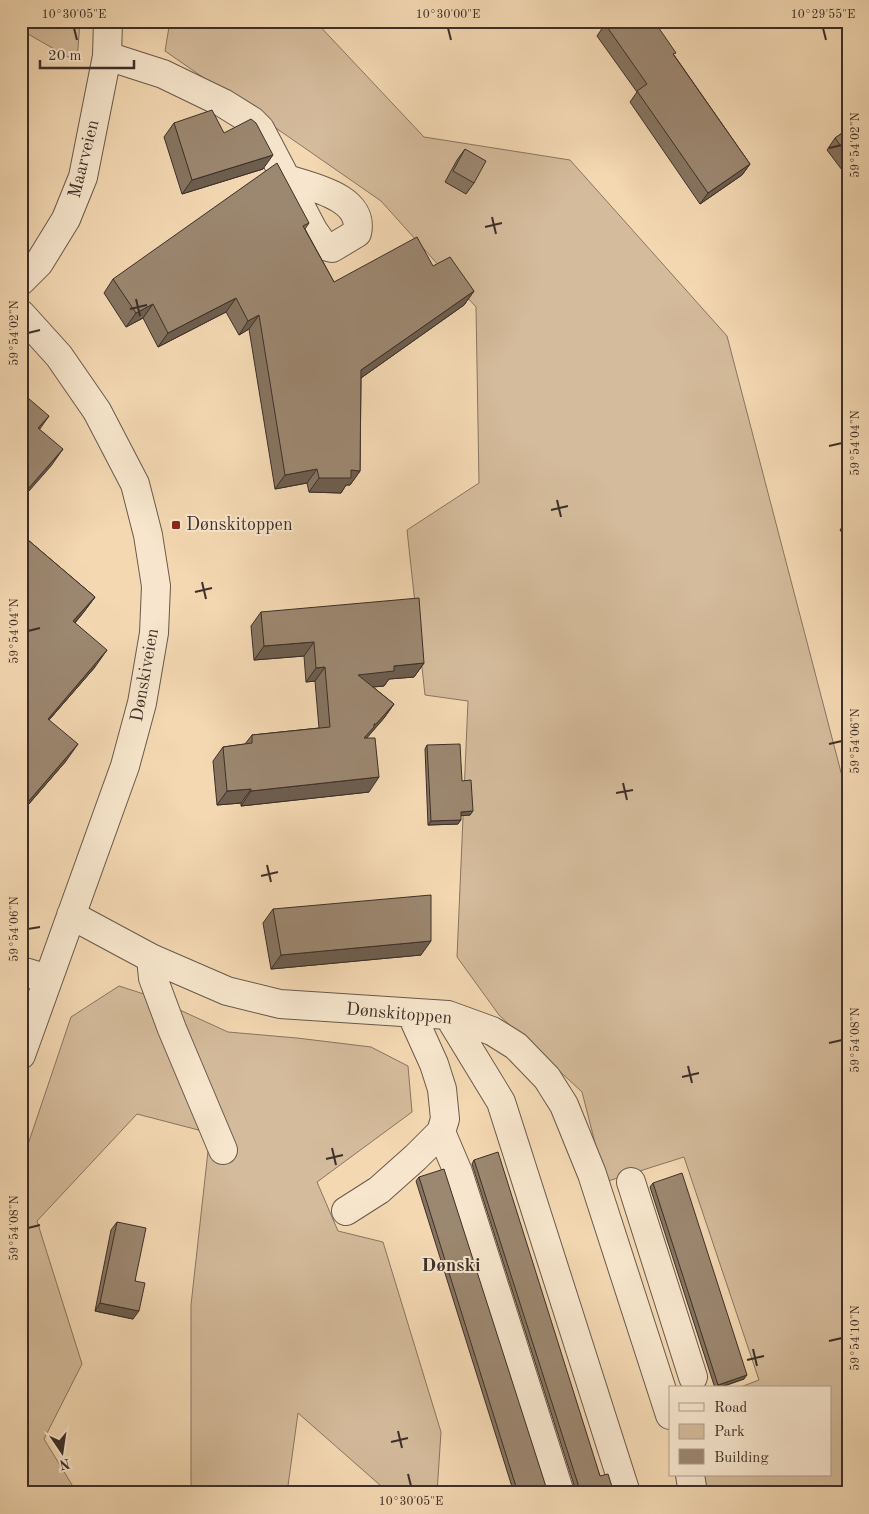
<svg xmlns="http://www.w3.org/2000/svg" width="869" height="1514" viewBox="0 0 869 1514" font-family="'Old Standard TT',serif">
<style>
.green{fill:#d4bb9b;stroke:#887562}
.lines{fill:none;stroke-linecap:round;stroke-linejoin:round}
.minor-casing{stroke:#6a594b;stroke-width:30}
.minor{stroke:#f7e6cd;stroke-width:28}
.wall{fill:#867460;stroke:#3d2f29}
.shaded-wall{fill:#6d5e4e;stroke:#3d2f29}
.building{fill:#9c8770;stroke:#3d2f29}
.ticks{fill:none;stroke:#3d2f29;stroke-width:2}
.poi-dot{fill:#8f2418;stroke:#f7e6cd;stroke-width:2}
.labels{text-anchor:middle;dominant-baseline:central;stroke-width:4;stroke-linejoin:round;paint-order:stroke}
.street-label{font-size:18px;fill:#3d2f29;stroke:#f7e6cd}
.poi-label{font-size:18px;fill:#3d2f29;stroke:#f7e6cd;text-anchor:start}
.neighbourhood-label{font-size:19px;font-weight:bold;fill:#3d2f29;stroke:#f7e6cd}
.neatline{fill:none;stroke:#3d2f29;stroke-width:2}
.ticks-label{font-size:12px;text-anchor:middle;fill:#3d2f29}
</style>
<rect width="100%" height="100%" fill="#f3d8b2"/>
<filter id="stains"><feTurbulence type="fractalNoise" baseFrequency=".004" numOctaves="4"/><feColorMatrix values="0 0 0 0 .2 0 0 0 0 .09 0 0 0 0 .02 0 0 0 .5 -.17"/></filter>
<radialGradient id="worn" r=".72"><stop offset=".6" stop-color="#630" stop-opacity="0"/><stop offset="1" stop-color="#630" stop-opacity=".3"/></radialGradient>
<path class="green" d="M21 21H80L77 62 21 30Z
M170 21H315L424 137 570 160 727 336 848 799V1493H696L692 1475H830V1388H738L759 1380 684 1157 605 1182 582 1092 499 1015 457 957 468 701 425 695 407 530 479 483 476 307 381 201 165 51Z
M119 986 147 995 228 1032 297 1038 371 1047 408 1066 412 1112 317 1182 338 1231 383 1242 441 1432 437 1493H389L298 1413 287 1493H191V1305L210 1133 137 1114 37 1221 82 1364 44 1439 77 1493H21V1165L71 1017Z"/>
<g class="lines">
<g class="minor-casing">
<path id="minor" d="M107 56 163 74 223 103 252 121 260 129 313 230 324 246 332 248 357 233C365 197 311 187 287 179
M21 281 39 263 66 219 83 177 107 56 108 21
M21 314 59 356 97 411 135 484 148 535 156 586 154 633 142 703 125 766 21 1055
M71 915 151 958 227 991 280 1004 448 1015 492 1031 516 1046 547 1078 564 1105 592 1174 670 1415
M151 958 153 978 172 1029 223 1150
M21 971 48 979
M448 1015 501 1102 626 1493
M441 1132 458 1172 560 1493
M631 1182 693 1377
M346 1211 379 1190 416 1157 441 1132 445 1119 442 1089 434 1064 411 1013
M690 1475 693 1493"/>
</g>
<use href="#minor" class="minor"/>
</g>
<path class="wall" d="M605 24 674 55 750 164 742 175 700 204 630 102 637 92 597 36Z
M174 123 224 133 263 169 182 194 164 137Z
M848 129V178L827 150 835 138Z
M465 149 474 183 466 194 445 182 457 160Z
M309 223 305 229 334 282 433 266 474 291 464 305 361 378 360 471 350 485H346L341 493 309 492 307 483 275 489 249 329 239 335 226 312 158 347 143 318 126 327 104 293 113 279Z
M848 519V541L840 530Z
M21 534 95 597 83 613 75 623 95 667 49 720 66 761 21 813Z
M261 612 424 663 414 677 389 679 384 686 373 687 394 704 384 718 366 738 369 792 241 806V803L217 805 213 761 223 747 245 744 252 735 319 728 315 681 306 682 304 656 254 660 251 626Z
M427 745 462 781 470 815H461L458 824 428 825 425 749Z
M273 909 421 955 271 969 263 923Z
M474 1160 600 1476 614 1493H575V1488L472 1164Z
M419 1177 548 1493H514L416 1181Z
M653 1183 744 1379 718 1388H715L650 1187Z
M117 1222 135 1281 133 1319 95 1311 111 1230Z"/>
<path class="shaded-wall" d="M273 155 263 169 182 194 192 180Z
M750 164 742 175 700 204 708 193Z
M474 291 464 305 351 385 361 370Z
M236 298 226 312 158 347 168 333Z
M153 304 143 318 126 327 136 313Z
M259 315 249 329 239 335 248 321Z
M49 416 37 433 38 428Z
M63 449 51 466 21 500V497Z
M317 469 307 483 275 489 285 475Z
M351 470 360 471 350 485H346L341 493 309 492 319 478Z
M95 597 83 613 61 638 73 621Z
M314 642 304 656 254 660 264 646Z
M107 650 95 667 36 735 48 719Z
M424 663 414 677 389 679 384 686 348 689 358 675 394 666Z
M325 667 315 681 306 682 316 668Z
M394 704 384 718 354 753 374 724Z
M78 744 66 761 21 813V810Z
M379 777 369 792 241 806 251 791Z
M251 789 241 803 217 805 227 791Z
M473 811 470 815 458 816 461 812Z
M461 820 458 824 428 825 431 821Z
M431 941 421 955 271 969 281 955Z
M100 1303 139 1311 133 1319 95 1311Z
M747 1375 744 1379 718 1388H716L718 1385Z"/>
<path class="building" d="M609 21H654L676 53 673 54 750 164 708 193 637 91 647 84 605 24Z
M212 110 224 133 251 119 256 123 273 155 192 180 174 123Z
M848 129V156L835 138Z
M465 149 486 161 474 183 453 171Z
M277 163 309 223 303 226 334 282 417 237 433 266 450 257 474 291 361 370 360 471 351 470V478H319L317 469 285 475 259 315 248 321 236 298 168 333 153 304 136 313 113 279Z
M21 392 49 416 38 428 63 449 21 497Z
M21 534 95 597 73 621 107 650 48 719 78 744 21 810V672L28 664 21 658Z
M419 598 424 663 394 666V671L358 675 394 704 376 724H374V727L364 738H375L379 777 251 791V789L227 791 223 747 252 743V735L330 727 325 667 316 668 314 642 264 646 261 612Z
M460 744 462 781 471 780 473 811 461 812V820L431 821 427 745Z
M431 895V941L281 955 273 909Z
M498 1152 600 1476 608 1474 614 1493H578V1484L474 1160Z
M444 1169 548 1493H518L419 1177Z
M682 1173 747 1375 718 1385 653 1183Z
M117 1222 146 1228 135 1281 145 1283 139 1311 100 1303Z"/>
<path class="ticks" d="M74 28 77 40M448 28 451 40M823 28 826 40M829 148 842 145M492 217 496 234M485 227 502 223M136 299 140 316M130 309 147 305M28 333 40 330M829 446 842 443M557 500 561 517M551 510 568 506M202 582 206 599M195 592 212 588M28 631 40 628M829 744 842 741M623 783 627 800M616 793 633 790M267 865 271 882M261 876 278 872M28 929 40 927M829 1043 842 1040M688 1066 692 1083M682 1077 699 1073M332 1148 336 1165M326 1159 343 1155M28 1228 40 1225M829 1341 842 1338M753 1349 757 1366M747 1360 764 1356M398 1431 402 1448M391 1442 408 1438M408 1474 411 1486"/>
<rect class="poi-dot" x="171" y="520" width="10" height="10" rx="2.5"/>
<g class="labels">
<g class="street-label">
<text transform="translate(84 159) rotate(-76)">Maarveien</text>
<text transform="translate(145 675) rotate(-80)">Dønskiveien</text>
<text transform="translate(399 1014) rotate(5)">Dønskitoppen</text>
</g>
<g class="poi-label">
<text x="186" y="525">Dønskitoppen</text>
</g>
<g class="neighbourhood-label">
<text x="451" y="1266">Dønski</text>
</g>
</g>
<rect width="869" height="1514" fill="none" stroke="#f3d8b2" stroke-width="55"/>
<rect x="669" y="1386" width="162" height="90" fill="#f7e6cd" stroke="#ad9d8b"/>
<rect x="679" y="1403" width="25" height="8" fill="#f7e6cd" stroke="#ad9d8b"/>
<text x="714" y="1412" font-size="15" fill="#3d2f29">Road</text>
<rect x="679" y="1424" width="25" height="15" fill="#d4bb9b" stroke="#ad9d8b"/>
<text x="714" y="1436" font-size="15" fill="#3d2f29">Park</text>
<rect x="679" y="1449" width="25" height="15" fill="#9c8770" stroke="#ad9d8b"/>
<text x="714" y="1462" font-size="15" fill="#3d2f29">Building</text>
<g transform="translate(62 1452) rotate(167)" stroke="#f7e6cd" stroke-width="4" paint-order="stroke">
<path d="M0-4L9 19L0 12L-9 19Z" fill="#3d2f29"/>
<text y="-8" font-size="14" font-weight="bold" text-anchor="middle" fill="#3d2f29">N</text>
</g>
<path d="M40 60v8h94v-8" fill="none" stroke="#3d2f29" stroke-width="2.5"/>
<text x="48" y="60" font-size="15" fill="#3d2f29" stroke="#f7e6cd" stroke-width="4" paint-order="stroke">20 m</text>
<rect x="28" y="28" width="814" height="1458" class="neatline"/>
<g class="ticks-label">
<text x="74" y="18">10°30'05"E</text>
<text x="448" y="18">10°30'00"E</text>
<text x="823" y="18">10°29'55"E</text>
<text transform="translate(855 145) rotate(-90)" y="4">59°54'02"N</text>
<text transform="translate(14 333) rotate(-90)" y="4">59°54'02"N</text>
<text transform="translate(855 443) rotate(-90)" y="4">59°54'04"N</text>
<text transform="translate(14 631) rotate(-90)" y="4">59°54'04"N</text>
<text transform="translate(855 741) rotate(-90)" y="4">59°54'06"N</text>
<text transform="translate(14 929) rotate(-90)" y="4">59°54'06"N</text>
<text transform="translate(855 1040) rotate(-90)" y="4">59°54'08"N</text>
<text transform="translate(14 1228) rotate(-90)" y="4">59°54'08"N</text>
<text transform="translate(855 1338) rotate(-90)" y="4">59°54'10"N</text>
<text x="411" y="1505">10°30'05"E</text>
</g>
<rect width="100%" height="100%" filter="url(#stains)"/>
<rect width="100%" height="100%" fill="url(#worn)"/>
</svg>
